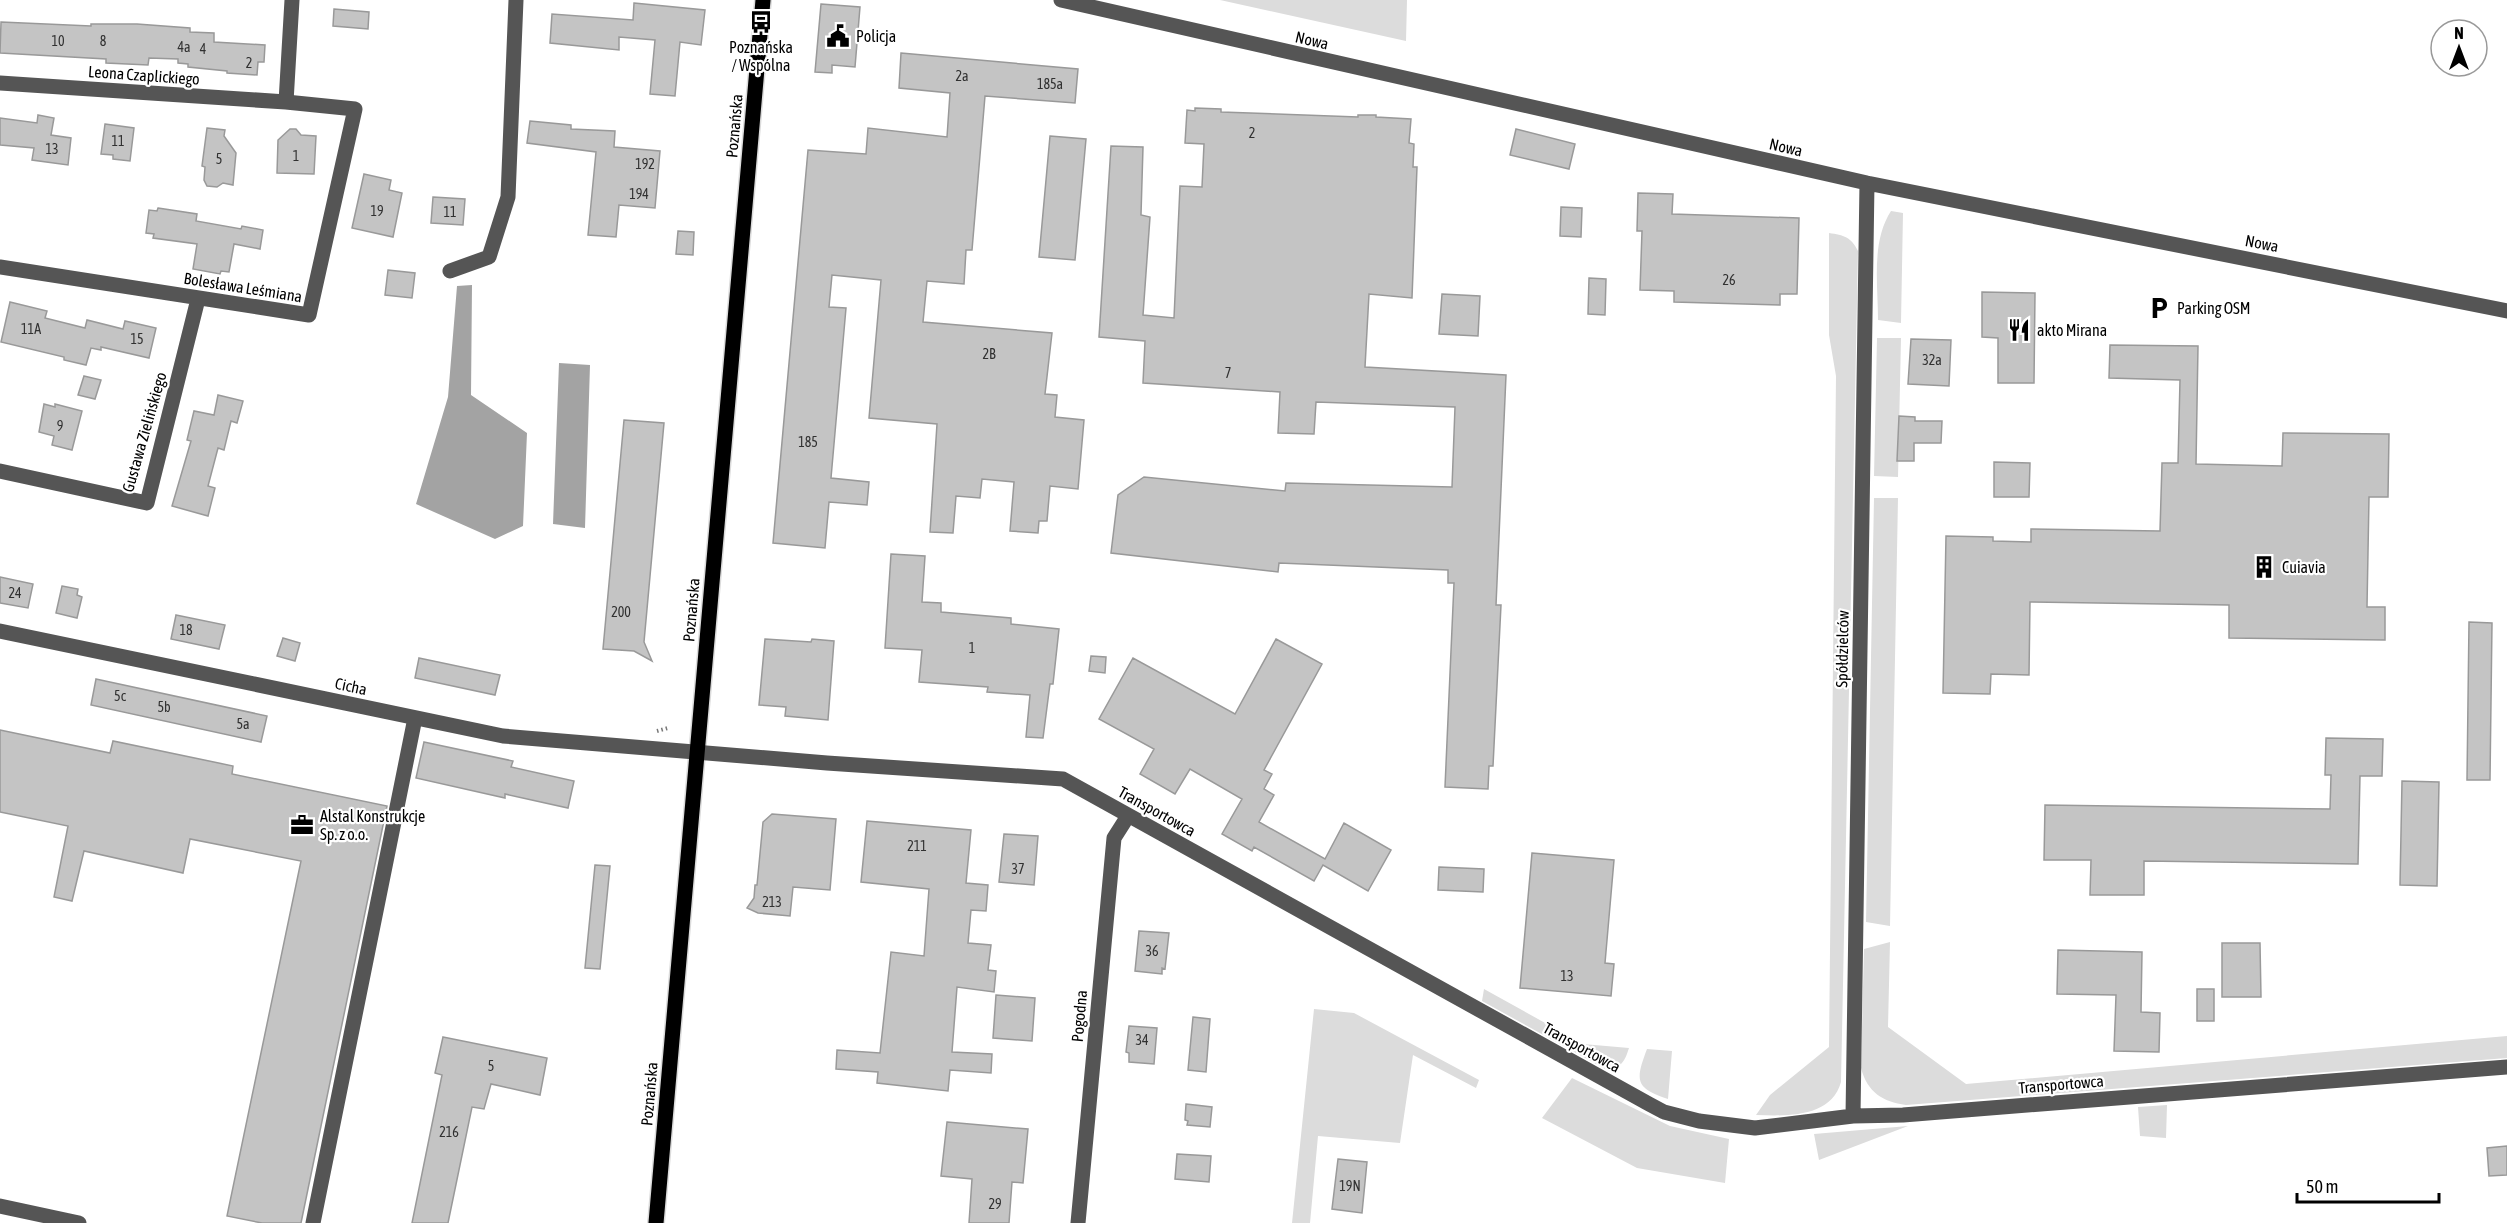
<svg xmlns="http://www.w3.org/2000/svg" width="2507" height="1223" viewBox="0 0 2507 1223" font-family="'Asap Condensed',sans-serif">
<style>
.green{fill:#dcdcdc}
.water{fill:#a3a3a3}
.building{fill:#c4c4c4;stroke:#999;stroke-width:1.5}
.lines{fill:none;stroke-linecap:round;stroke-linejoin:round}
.major-casing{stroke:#dbdbdb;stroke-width:18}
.path{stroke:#777;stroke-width:4;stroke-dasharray:1.5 3;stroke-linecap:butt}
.minor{stroke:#555;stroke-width:15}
.major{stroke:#000;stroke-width:15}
.labels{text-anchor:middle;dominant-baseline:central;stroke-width:4.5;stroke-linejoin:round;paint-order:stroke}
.number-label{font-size:14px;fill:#313131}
.poi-label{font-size:16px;fill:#000;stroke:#fff;text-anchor:start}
.street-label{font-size:16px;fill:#000;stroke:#fff}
</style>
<rect width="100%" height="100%" fill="#fff"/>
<path class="green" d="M1220 0H1407L1406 41Z
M1891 211 1903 213 1901 323 1878 320C1878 284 1871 242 1891 211Z
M1829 233C1844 235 1851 237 1858 251L1841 1082C1831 1118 1787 1116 1756 1115L1770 1095 1829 1047 1836 376 1829 335Z
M1877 338H1901L1898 477 1874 476Z
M1874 498H1898L1890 926 1866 922Z
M1890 942 1888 1027 1966 1084 2507 1036V1058L1906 1105C1883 1102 1867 1092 1861 1068L1864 949Z
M1484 989 1583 1044 1629 1048C1625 1061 1621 1068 1607 1070L1482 1001Z
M1314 1009 1354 1013 1479 1080 1476 1088 1413 1055 1400 1143 1318 1136 1310 1223H1292Z
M1647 1049 1672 1051 1668 1099C1635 1088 1635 1081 1647 1049Z
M1572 1078 1670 1126 1729 1139 1725 1183 1637 1168 1542 1118Z
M2167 1105 2166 1138 2140 1136 2138 1107Z
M1908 1126 1819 1160 1814 1134Z"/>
<path class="water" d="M472 285 471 395 527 433 523 526 495 539 416 504 448 397 457 286Z
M559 363 590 365 585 528 553 524Z"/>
<path class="building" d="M634 3 705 10 701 45 680 42 675 96 650 94 655 40 619 37V50L550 43 552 14 633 20Z
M821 4 860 7 855 67 832 65V73L815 72Z
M334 9 369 12 368 29 333 26Z
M1 22 91 26V24H137L190 28V32L214 33V42L265 45 264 62H258L257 75 227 73V71L188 67V64L178 63V59L149 58 148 65 106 63V59L0 53Z
M901 53 1078 69 1075 103 985 96 972 250H966L964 284 927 281 923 322 1052 333 1045 394 1057 395 1055 417 1084 420 1078 489 1050 486 1047 521H1039L1038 533 1010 531 1014 482 982 479 980 498 956 496 953 533 930 532 937 424 869 418 881 280 832 275 829 307 846 308 831 478 869 482 867 505 829 502 825 548 773 543 808 150 866 154 868 128 947 137 950 93 899 88Z
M1195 108 1221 109V112L1358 117V115H1376V117L1411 119 1409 143 1414 144 1413 167H1417L1412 298 1369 294 1365 367 1506 375 1496 605H1501L1493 766H1489L1488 789 1445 787 1454 583H1448V570L1279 563 1278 572 1111 553 1118 495 1144 477 1285 491 1286 483 1452 487 1455 407 1316 402 1314 434 1278 433 1280 392 1143 383 1145 341 1099 337 1111 146 1143 147 1141 215 1150 217 1143 315 1174 318 1180 186 1202 187 1204 144 1185 143 1187 110 1195 111Z
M38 115 54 118 51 135 71 138 68 165 32 160 34 148 0 145V118L37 123Z
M530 121 571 125V129L615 131 614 147 660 151 655 208 619 205 616 237 588 235 596 152 527 143Z
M105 124 134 128 130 161 113 159V155L101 154Z
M207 128 225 130 224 136 236 153 233 185 223 183 217 187 207 186 204 180 205 167 202 166Z
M290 129H296L301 135 316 136 314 174 277 173 278 140Z
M1516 129 1575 144 1569 169 1510 155Z
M1050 136 1086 139 1075 260 1039 257Z
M364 174 391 180 389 190 402 193 393 237 352 228Z
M1638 193 1673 194 1672 214 1799 218 1797 294H1780V305L1674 302V291L1640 290 1642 231H1637Z
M433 197 465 199 463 225 431 223Z
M1561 207 1582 208 1581 237 1560 236Z
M158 208 197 214 196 221 241 229 242 226 263 230 260 249 234 244 229 272 221 271 220 274 193 269 197 244 153 238 154 234 146 233 149 210 157 211Z
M678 231 694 232 693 255 676 254Z
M388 270 415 273 412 298 385 295Z
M1589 278 1606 279 1605 315 1588 314Z
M1982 292 2035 293 2034 383H1998V338L1982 337Z
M1442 294 1480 296 1478 336 1439 334Z
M10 302 47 311 45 318 85 328 87 320 123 329 125 321 156 328 149 358 101 347V350L91 348 86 365 64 360V357L1 342Z
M1911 339 1951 340 1949 386 1908 384Z
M2110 345 2198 346 2196 464 2282 466 2283 433 2389 434 2388 497H2369L2367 607H2385V640L2229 638V605L2030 602 2029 675 1991 674 1990 694 1943 693 1946 536 1993 537V541L2031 542V529L2160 531 2162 463H2178L2180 380 2109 378Z
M84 376 101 380 95 399 78 395Z
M218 395 243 401 237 423 231 421 224 450 218 448 208 486 215 488 208 516 172 506 191 441 187 440 194 411 214 415Z
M44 404 55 407V404L82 411 72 450 52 445 54 436 39 432Z
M1899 416 1915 417V421H1942L1941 443H1914V461H1897Z
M624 420 664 423 644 642 652 661 634 651 603 649Z
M1994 462 2030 463 2029 497H1994Z
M891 554 925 556 922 602 941 603V612L1011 618V624L1059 629 1053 684H1050L1043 738 1026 737 1030 695 987 692 988 687 919 682 922 650 885 648Z
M0 577 33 584 28 608 0 603Z
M62 586 78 589 77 595 82 597 77 618 56 613Z
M176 615 225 625 219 649 171 639Z
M2469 622 2492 623 2490 780H2467Z
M283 638 300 643 295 661 277 656Z
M765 639 811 642 812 639 834 641 828 720 785 716 786 707 759 705Z
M1276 639 1322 664 1264 770 1272 774 1264 789 1274 795 1259 822 1325 859 1344 823 1391 850 1368 891 1323 865 1314 881 1254 847 1252 851 1222 834 1242 799 1190 769 1175 794 1140 774 1154 749 1099 719 1133 658 1235 714Z
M1091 656 1106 657 1105 673 1089 671Z
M419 658 500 675 495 695 415 678Z
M96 679 267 716 261 742 91 705Z
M0 730 110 753 113 741 233 766 232 774 387 806 301 1223H262L227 1216 301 861 190 839 183 873 84 851 72 901 54 897 68 826 0 812Z
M2326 738 2383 739 2382 776H2360L2358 864 2144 861V895H2090L2091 860H2044L2045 805 2330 809 2331 775H2325Z
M424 742 513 761 511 767 574 781 568 808 505 794V798L416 778Z
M2402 781 2439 782 2437 886 2400 885Z
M772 814 836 819 830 890 793 887 790 916 758 913 747 908 754 898 755 885H757L763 822Z
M867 821 971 830 966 883 988 885 986 911 971 910 968 943 991 945 988 970 996 971 994 992 957 987 952 1052 992 1054 991 1073 950 1070 948 1091 877 1083 878 1072 836 1069 837 1050 880 1053 891 952 924 956 929 889 861 882Z
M1004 834 1038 836 1034 885 999 882Z
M1532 853 1614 860 1605 963 1614 964 1611 996 1520 988Z
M595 865 610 866 600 969 585 968Z
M1439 867 1484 869 1483 892 1438 890Z
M1139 931 1169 933 1165 969 1162 968V974L1135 971Z
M2222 943H2260L2261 997H2222Z
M2058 950 2142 952 2141 1012 2160 1013 2159 1052 2114 1051 2116 995 2057 994Z
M2197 989H2214V1021H2197Z
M996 995 1035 998 1032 1041 993 1038Z
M1193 1017 1210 1019 1206 1072 1188 1070Z
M1129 1026 1157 1028 1154 1064 1129 1062V1053L1126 1052Z
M443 1037 547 1058 540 1095 491 1084 484 1109 472 1107 448 1223H412L442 1075 435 1073Z
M1186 1104 1212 1107 1210 1127 1187 1125 1188 1121 1185 1120Z
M947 1122 1028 1129 1023 1183 1012 1182 1009 1223H969L972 1179 941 1176Z
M2507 1146V1175L2489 1176 2487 1148Z
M1177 1154 1211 1156 1209 1182 1175 1179Z
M1338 1159 1367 1162 1362 1213 1332 1209Z"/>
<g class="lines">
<g class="major-casing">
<path id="major" d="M656 1223 763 0"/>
</g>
<path class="path" d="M657 731 668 728"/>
<path class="minor" d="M1061 0 1867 183 2507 311
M0 83 286 102 292 0
M0 267 309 315 355 109 286 102
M450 271 489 257 508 197 516 0
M0 471 147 503 198 299
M0 631 503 736 827 763 1063 779 1649 1104 1664 1112 1699 1121 1755 1128 1853 1116 1903 1115 2507 1067
M1853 1116 1867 183
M0 1206 79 1223
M313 1223 415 718
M1078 1223 1114 838 1128 816"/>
<use href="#major" class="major"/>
</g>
<defs>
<g id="bus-bare" transform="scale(1.8)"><path d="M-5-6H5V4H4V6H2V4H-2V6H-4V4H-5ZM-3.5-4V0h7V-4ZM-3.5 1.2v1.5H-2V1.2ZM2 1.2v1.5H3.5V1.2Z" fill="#000" stroke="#fff" stroke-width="2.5" paint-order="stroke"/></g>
<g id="civic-bare" transform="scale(1.8)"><path d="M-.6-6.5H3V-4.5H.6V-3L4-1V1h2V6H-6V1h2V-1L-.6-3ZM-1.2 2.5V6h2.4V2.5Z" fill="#000" stroke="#fff" stroke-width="2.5" paint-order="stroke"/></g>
<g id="parking-bare" transform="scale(1.8)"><path d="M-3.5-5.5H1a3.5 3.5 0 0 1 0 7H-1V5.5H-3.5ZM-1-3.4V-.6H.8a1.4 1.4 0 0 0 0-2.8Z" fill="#000" stroke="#fff" stroke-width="2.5" paint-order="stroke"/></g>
<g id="restaurant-bare" transform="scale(1.8)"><path d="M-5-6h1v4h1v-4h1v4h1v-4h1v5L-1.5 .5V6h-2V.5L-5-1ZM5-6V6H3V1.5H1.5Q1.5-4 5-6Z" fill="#000" stroke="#fff" stroke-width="2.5" paint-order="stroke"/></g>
<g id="building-bare" transform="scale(1.8)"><path d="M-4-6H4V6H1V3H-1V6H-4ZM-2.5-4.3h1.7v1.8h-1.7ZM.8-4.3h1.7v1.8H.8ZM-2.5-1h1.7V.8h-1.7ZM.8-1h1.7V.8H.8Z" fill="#000" stroke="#fff" stroke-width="2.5" paint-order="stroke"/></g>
<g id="office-bare" transform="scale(1.8)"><path d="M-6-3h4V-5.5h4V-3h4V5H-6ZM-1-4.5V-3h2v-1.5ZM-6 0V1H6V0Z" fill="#000" stroke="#fff" stroke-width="2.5" paint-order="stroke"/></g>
</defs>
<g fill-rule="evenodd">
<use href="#bus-bare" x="761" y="22"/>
<use href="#civic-bare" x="838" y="36"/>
<use href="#parking-bare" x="2159" y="308"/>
<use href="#restaurant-bare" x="2019" y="330"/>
<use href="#building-bare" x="2264" y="567"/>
<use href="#office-bare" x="302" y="825"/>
</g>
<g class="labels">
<g class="number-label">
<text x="58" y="41">10</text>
<text x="103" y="41">8</text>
<text x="184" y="47">4a</text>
<text x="203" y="49">4</text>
<text x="249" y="63">2</text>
<text x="962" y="76">2a</text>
<text x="1050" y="84">185a</text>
<text x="1252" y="133">2</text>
<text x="118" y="141">11</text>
<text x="52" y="149">13</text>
<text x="296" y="156">1</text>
<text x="219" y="159">5</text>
<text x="645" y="164">192</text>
<text x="639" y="194">194</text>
<text x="377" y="211">19</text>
<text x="450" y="212">11</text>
<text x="1729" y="280">26</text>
<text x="31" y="329">11A</text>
<text x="137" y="339">15</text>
<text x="989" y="354">2B</text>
<text x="1932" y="360">32a</text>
<text x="1228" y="373">7</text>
<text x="60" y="426">9</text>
<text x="808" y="442">185</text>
<text x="15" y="593">24</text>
<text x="621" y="612">200</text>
<text x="186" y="630">18</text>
<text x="972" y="648">1</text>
<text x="120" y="696">5c</text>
<text x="164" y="707">5b</text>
<text x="243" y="724">5a</text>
<text x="917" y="846">211</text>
<text x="1018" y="869">37</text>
<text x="772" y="902">213</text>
<text x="1152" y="951">36</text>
<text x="1567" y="976">13</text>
<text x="1142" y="1040">34</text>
<text x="491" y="1066">5</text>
<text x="449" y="1132">216</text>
<text x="1350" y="1186">19N</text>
<text x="995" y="1204">29</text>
</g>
<g class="poi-label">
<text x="856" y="36">Policja</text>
<text x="761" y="47" text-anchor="middle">Poznańska<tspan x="761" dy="18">/ Wspólna</tspan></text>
<text x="2177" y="308">Parking OSM</text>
<text x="2037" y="330">akto Mirana</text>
<text x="2282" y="567">Cuiavia</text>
<text x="320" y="816">Alstal Konstrukcje<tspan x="320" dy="18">Sp. z o.o.</tspan></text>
</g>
<g class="street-label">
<text transform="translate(1312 40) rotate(13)">Nowa</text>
<text transform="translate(144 75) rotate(4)">Leona Czaplickiego</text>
<text transform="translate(734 126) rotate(-85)">Poznańska</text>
<text transform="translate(1786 147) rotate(13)">Nowa</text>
<text transform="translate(2262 243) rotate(11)">Nowa</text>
<text transform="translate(243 287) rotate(9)">Bolesława Leśmiana</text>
<text transform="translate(144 432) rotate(-74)">Gustawa Zielińskiego</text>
<text transform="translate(691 610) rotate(-85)">Poznańska</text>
<text transform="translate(1842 649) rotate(-89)">Spółdzielców</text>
<text transform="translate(351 686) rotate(12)">Cicha</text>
<text transform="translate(1157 811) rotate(29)">Transportowca</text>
<text transform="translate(1079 1016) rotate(-85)">Pogodna</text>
<text transform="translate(1582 1047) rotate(29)">Transportowca</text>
<text transform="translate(2061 1084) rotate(-5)">Transportowca</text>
<text transform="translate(649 1094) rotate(-85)">Poznańska</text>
</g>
</g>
<g transform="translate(2459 48)"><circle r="28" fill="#ffffff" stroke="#999999" stroke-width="1.5"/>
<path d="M0-4.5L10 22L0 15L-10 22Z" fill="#000000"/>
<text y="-9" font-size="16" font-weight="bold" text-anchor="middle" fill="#000000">N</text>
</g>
<path d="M2297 1193v9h142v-9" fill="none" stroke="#000000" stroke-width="3"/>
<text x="2306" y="1193" font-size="18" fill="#000000" stroke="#ffffff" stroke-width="4.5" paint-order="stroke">50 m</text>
</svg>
